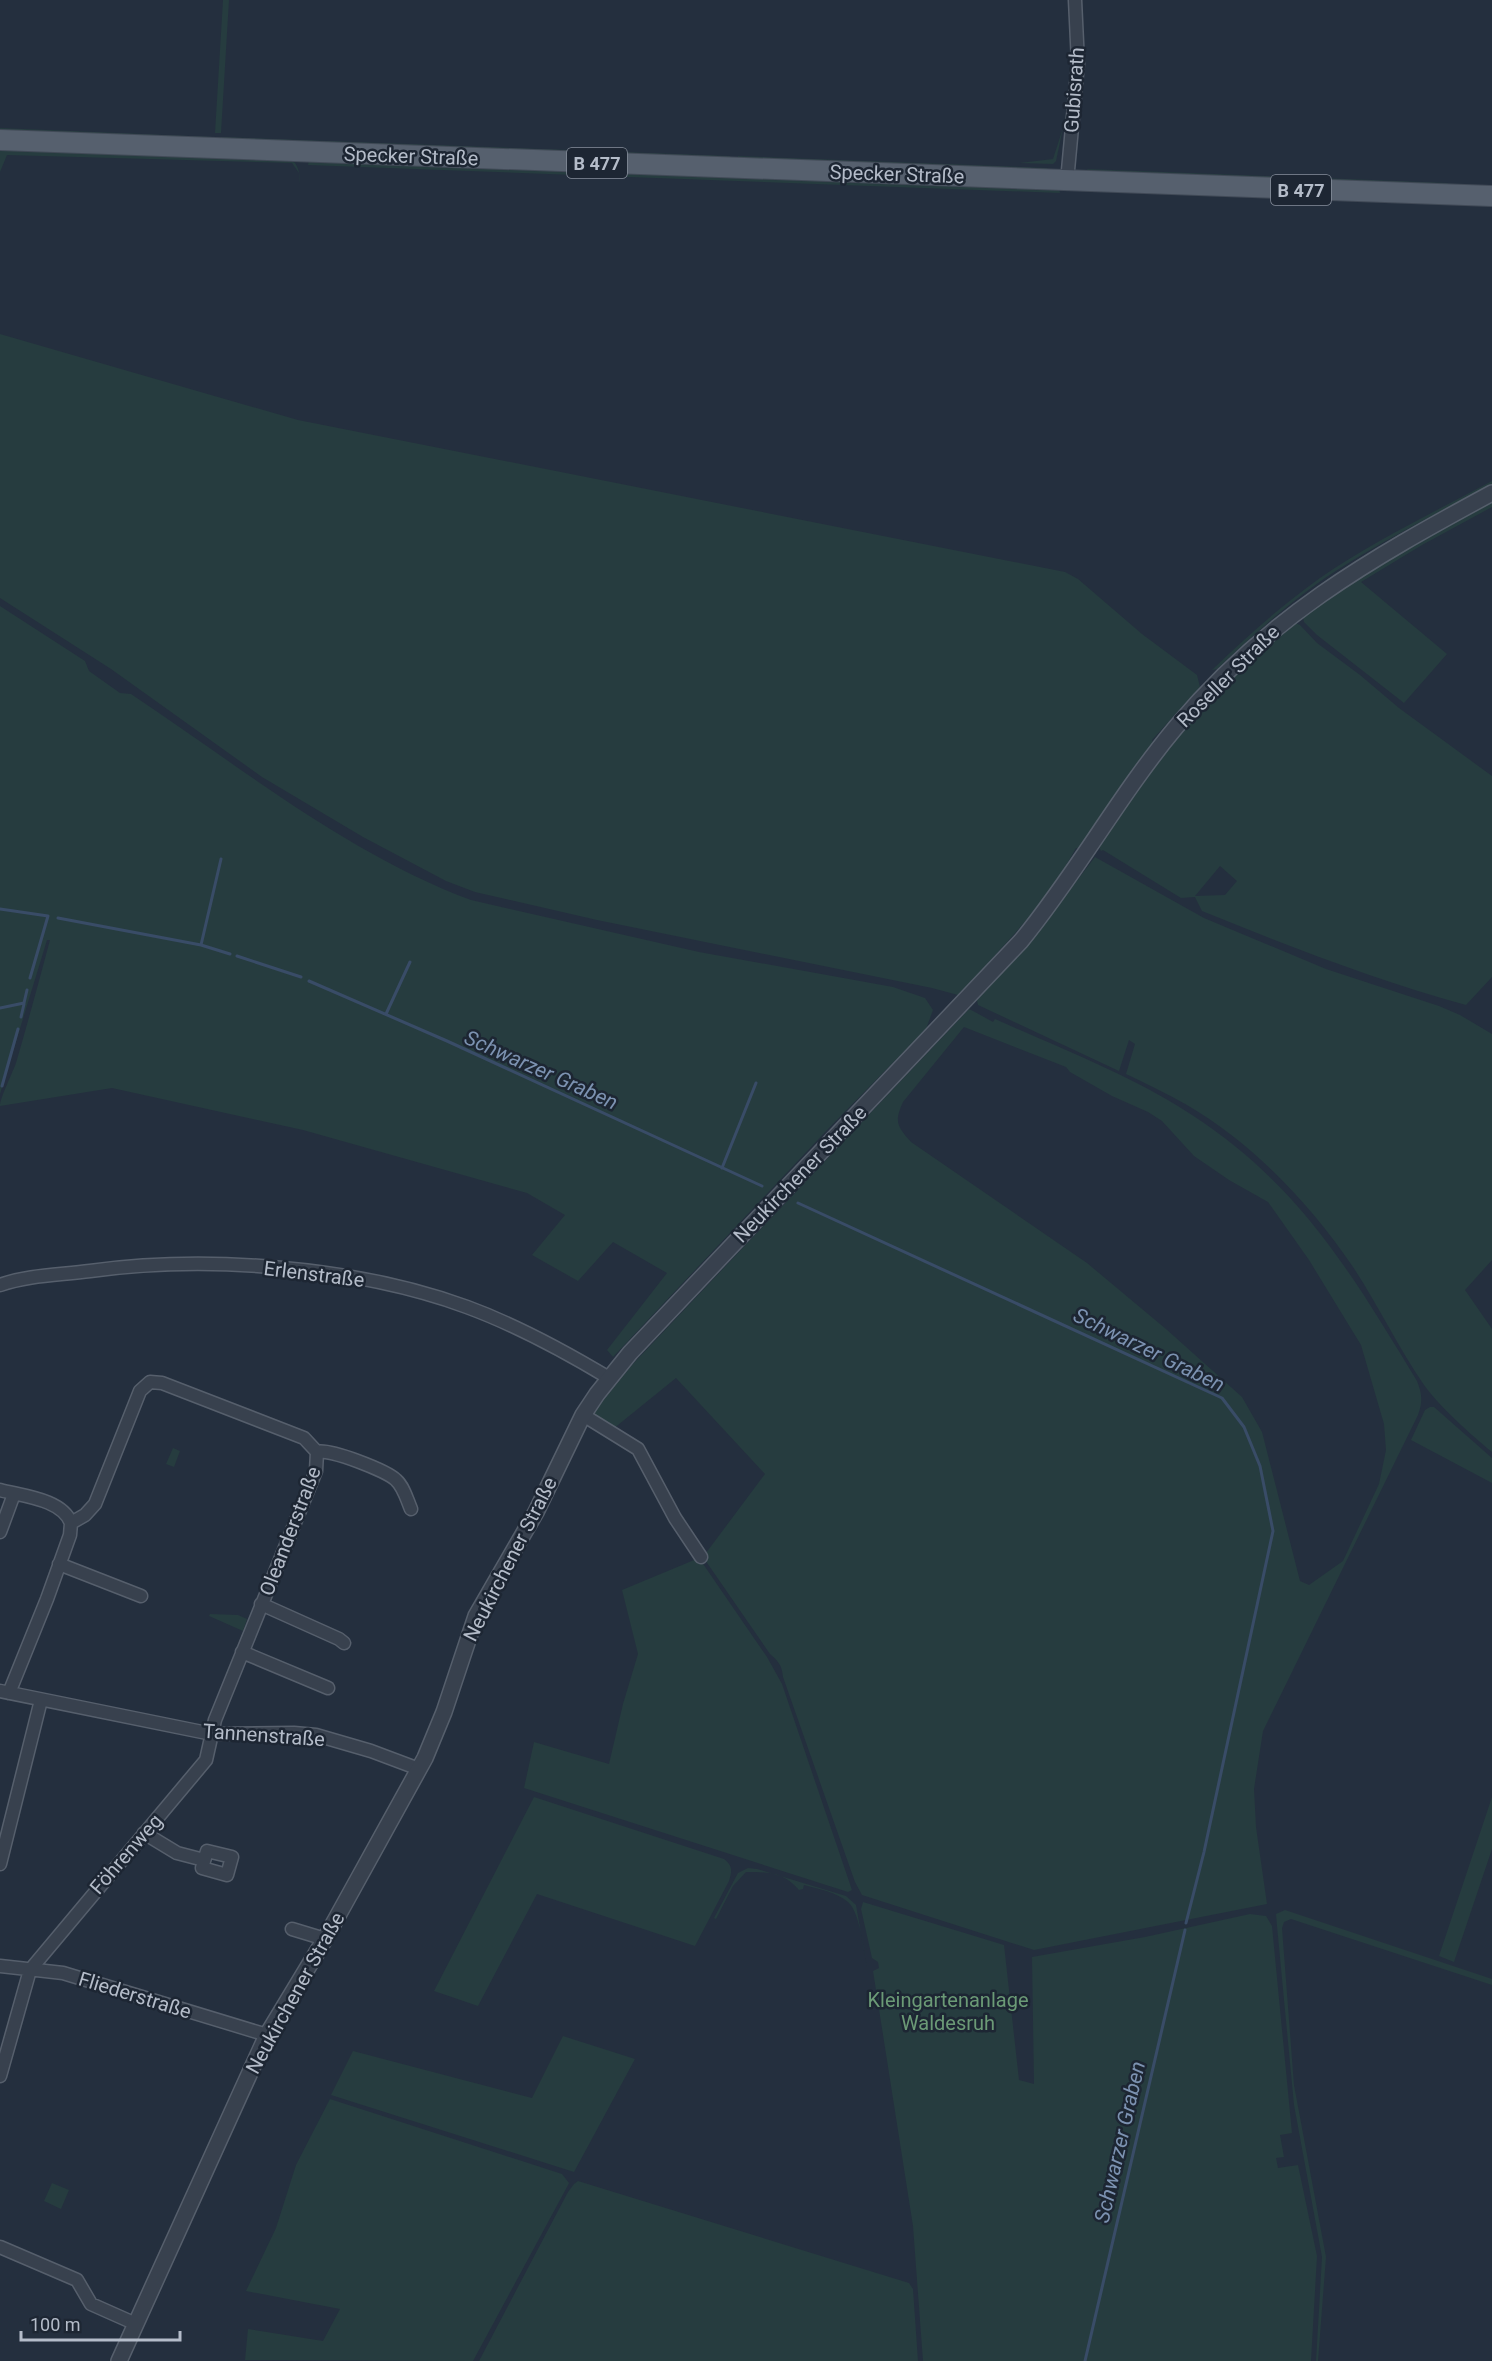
<svg xmlns="http://www.w3.org/2000/svg" width="1492" height="2361" viewBox="0 0 1492 2361" font-family="Roboto,sans-serif">
<style>
.green{fill:#263c3f;fill-rule:evenodd}
.lines{fill:none;stroke-linecap:round;stroke-linejoin:round}
.stream{stroke:#394c67;stroke-width:3}
.minor-casing{stroke:#565f6c;stroke-width:15}
.tertiary-casing{stroke:#565f6c;stroke-width:18}
.primary-casing{stroke:#414a57;stroke-width:22}
.minor{stroke:#38414e;stroke-width:12}
.tertiary{stroke:#38414e;stroke-width:15}
.primary{stroke:#56606e;stroke-width:20}
.labels{text-anchor:middle;dominant-baseline:central;stroke-width:5;stroke-linejoin:round;paint-order:stroke}
.shield{fill:#1d2633;stroke:#878f9c;stroke-width:1.5}
.shield-label{font-size:18px;font-weight:bold;fill:#b4bcc9}
.street-label{font-size:20px;fill:#b4bcc9;stroke:#1d2633}
.park-label{font-size:20px;fill:#6b9a76;stroke:#1d2633}
.water-label{font-size:21px;font-style:italic;fill:#7c92b1;stroke:#1d2633}
</style>
<rect width="100%" height="100%" fill="#242f3e"/>
<path class="green" d="M223 0H229L221 133H215Z
M1069 100 1056 161 1053 164 1019 163 1053 159 1062 131Z
M0 128 213 137 212 141 0 136Z
M221 137 730 156 729 163 222 140Z
M0 145 290 157C299 166 300 173 300 185L299 173 292 163 7 155 0 172Z
M738 156 1048 168 1040 174 738 159Z
M309 160 1059 189 1060 193 308 165Z
M1087 169 1448 183 1443 191 1093 176Z
M0 334 298 420 1065 572 1078 579 1142 634 1197 675 1200 687 1152 740 1153 742 1080 849 1076 848C1046 904 1001 949 958 995L932 988 597 920 475 892 446 881 363 837 262 777 111 669 0 598Z
M1492 481V484C1436 514 1378 543 1325 578 1286 605 1251 637 1217 669L1212 670C1246 637 1281 606 1320 578 1374 541 1434 512 1492 481Z
M1492 502V507L1422 545 1361 582 1447 654 1404 703 1317 635 1304 622 1303 616 1373 569Z
M0 606 85 661 89 671 120 693 131 694C241 767 346 853 471 900L699 952 893 987 925 998 933 1010 926 1029 827 1130 613 1357 607 1350 667 1273 613 1242 578 1281 532 1255 565 1215 527 1193 303 1130 112 1088 0 1106C0 1098 12 1074 16 1063 28 1022 39 981 50 940H47L0 1094Z
M1295 623 1300 625 1317 643 1360 675 1399 708 1492 776V977L1466 1005C1376 980 1288 946 1202 911L1195 897 1181 898 1103 850 1101 851 1099 847C1153 767 1215 679 1295 623ZM1220 866 1237 881 1225 895 1195 896Z
M1095 857 1204 918 1326 969 1439 1006 1460 1015 1492 1034V1260L1465 1290 1492 1329V1452C1471 1435 1439 1406 1424 1385 1398 1347 1378 1305 1353 1267 1310 1204 1254 1144 1187 1105 1168 1094 1147 1084 1126 1074L1135 1044 1129 1040 1119 1071 978 1005 977 1000 1027 946Z
M969 1009C978 1013 985 1018 993 1022L995 1019C1059 1048 1133 1076 1192 1115 1300 1185 1352 1274 1417 1381 1422 1394 1423 1401 1418 1415L1263 1731 1254 1789 1256 1827 1267 1904 1034 1950 862 1895 855 1882 783 1677C782 1665 778 1661 770 1654L703 1557 765 1474 676 1378 613 1429 597 1417 594 1412 632 1365ZM964 1027 1066 1067 1070 1072 1112 1096 1148 1112 1162 1121 1194 1156 1229 1180 1268 1202 1309 1260 1361 1345 1384 1424 1386 1450 1379 1484 1343 1561 1309 1585 1300 1581 1262 1432 1242 1397 1166 1329 1087 1263 911 1142C897 1126 894 1122 903 1102Z
M1430 1407H1434L1492 1458V1483L1411 1440 1425 1410Z
M173 1448 180 1451 174 1467 166 1464Z
M699 1558 767 1657 782 1684 852 1890 848 1892 524 1788 534 1742 609 1764 623 1704 638 1654 622 1590Z
M210 1614 238 1615 247 1619 243 1631 209 1616Z
M534 1797 724 1859C733 1866 732 1871 729 1881L695 1946 537 1894 478 2006 434 1991Z
M1492 1797V1849L1454 1962 1439 1956Z
M748 1868 757 1869 846 1896 856 1905 867 1968C864 1952 860 1912 848 1902 836 1892 819 1889 804 1885L803 1889 799 1890C784 1872 768 1872 746 1872L733 1886 716 1919 714 1918 738 1873Z
M863 1902 1004 1945 1019 2080 1034 2084 1032 1957 1145 1937 1250 1914 1266 1916 1272 1926 1292 2133 1280 2135 1284 2157 1276 2158 1278 2168 1298 2165 1317 2256 1311 2361H923L913 2226 873 1971 879 1968 878 1962 872 1958 861 1909Z
M1285 1910 1492 1979V1985L1291 1919 1284 1922 1282 1928 1294 2085 1326 2257 1318 2361H1316L1322 2257 1294 2105 1277 1926 1276 1914Z
M563 2036 635 2059 574 2172 331 2095 353 2051 532 2098Z
M330 2099 562 2174 569 2183 567 2187 473 2361 245 2360 248 2329 323 2341 340 2309 246 2291 276 2228 296 2165Z
M578 2181 909 2283 913 2289 918 2361H479L568 2192 574 2184Z
M52 2183 69 2190 61 2209 44 2201Z"/>
<g class="lines">
<path class="stream" d="M0 909 48 916 30 978
M58 918 201 945 230 954
M201 945 221 859
M237 956 301 977
M309 981 447 1041 762 1186
M0 1008 24 1003 27 990
M386 1014 410 962
M21 1017 24 1004
M2 1086 18 1029
M722 1168 756 1083
M798 1203 1222 1398 1244 1427 1260 1466 1273 1531 1204 1852 1186 1923
M1085 2361 1185 1930"/>
<g class="minor-casing">
<path id="minor" d="M1067 181 1078 63 1075 0
M0 1285C28 1275 60 1275 90 1271 207 1255 355 1266 467 1307 516 1325 564 1351 609 1378
M583 1415 638 1449 675 1518 701 1557
M317 1452C329 1448 387 1471 396 1480 404 1487 407 1500 411 1509
M0 1490C22 1496 62 1499 71 1523
M0 1532 14 1494
M59 1564 141 1596
M261 1604 339 1639 344 1643
M242 1652 328 1688
M0 1691 212 1734 294 1733 316 1735 371 1751 419 1769
M9 1693 47 1599 70 1535 71 1523
M144 1833 177 1853 204 1860
M207 1851 232 1857 227 1875 202 1868Z
M0 1864 41 1700
M292 1929 325 1939
M0 1966 63 1973 267 2035
M0 2076 30 1970 206 1760 215 1720 316 1471 317 1452 304 1438 162 1383 150 1382 140 1391 95 1504 85 1515 71 1523
M0 2247 77 2280 91 2304 136 2324"/>
</g>
<g class="tertiary-casing">
<path id="tertiary" d="M119 2361 267 2035 325 1939 425 1758 444 1712 476 1616 536 1512 583 1415 597 1394 630 1353 1021 941C1077 873 1119 795 1176 727 1268 617 1368 560 1492 493"/>
</g>
<g class="primary-casing">
<path id="primary" d="M0 140 1492 196"/>
</g>
<use href="#minor" class="minor"/>
<use href="#tertiary" class="tertiary"/>
<use href="#primary" class="primary"/>
</g>
<g class="labels">
<g class="shield">
<rect x="567" y="148" width="60" height="30" rx="4.5"/>
<rect x="1271" y="175" width="60" height="30" rx="4.5"/>
</g>
<g class="shield-label">
<text x="597" y="163">B 477</text>
<text x="1301" y="190">B 477</text>
</g>
<g class="street-label">
<text transform="translate(1074 90) rotate(-86)">Gubisrath</text>
<text transform="translate(411 156) rotate(2)">Specker Straße</text>
<text transform="translate(897 174) rotate(2)">Specker Straße</text>
<text transform="translate(1228 676) rotate(-45)">Roseller Straße</text>
<text transform="translate(800 1174) rotate(-46)">Neukirchener Straße</text>
<text transform="translate(314 1274) rotate(7)">Erlenstraße</text>
<text transform="translate(290 1531) rotate(-69)">Oleanderstraße</text>
<text transform="translate(510 1559) rotate(-63)">Neukirchener Straße</text>
<text transform="translate(264 1735) rotate(4)">Tannenstraße</text>
<text transform="translate(126 1854) rotate(-49)">Föhrenweg</text>
<text transform="translate(295 1993) rotate(-61)">Neukirchener Straße</text>
<text transform="translate(135 1995) rotate(17)">Fliederstraße</text>
</g>
<g class="park-label">
<text x="948" y="2000">Kleingartenanlage<tspan x="948" dy="23">Waldesruh</tspan></text>
</g>
<g class="water-label">
<text transform="translate(541 1070) rotate(24)">Schwarzer Graben</text>
<text transform="translate(1149 1350) rotate(26)">Schwarzer Graben</text>
<text transform="translate(1120 2142) rotate(-77)">Schwarzer Graben</text>
</g>
</g>
<path d="M21 2331v9h159v-9" fill="none" stroke="#b4bcc9" stroke-width="3"/>
<text x="30" y="2331" font-size="18" fill="#b4bcc9" stroke="#1d2633" stroke-width="4.5" paint-order="stroke">100 m</text>
</svg>
